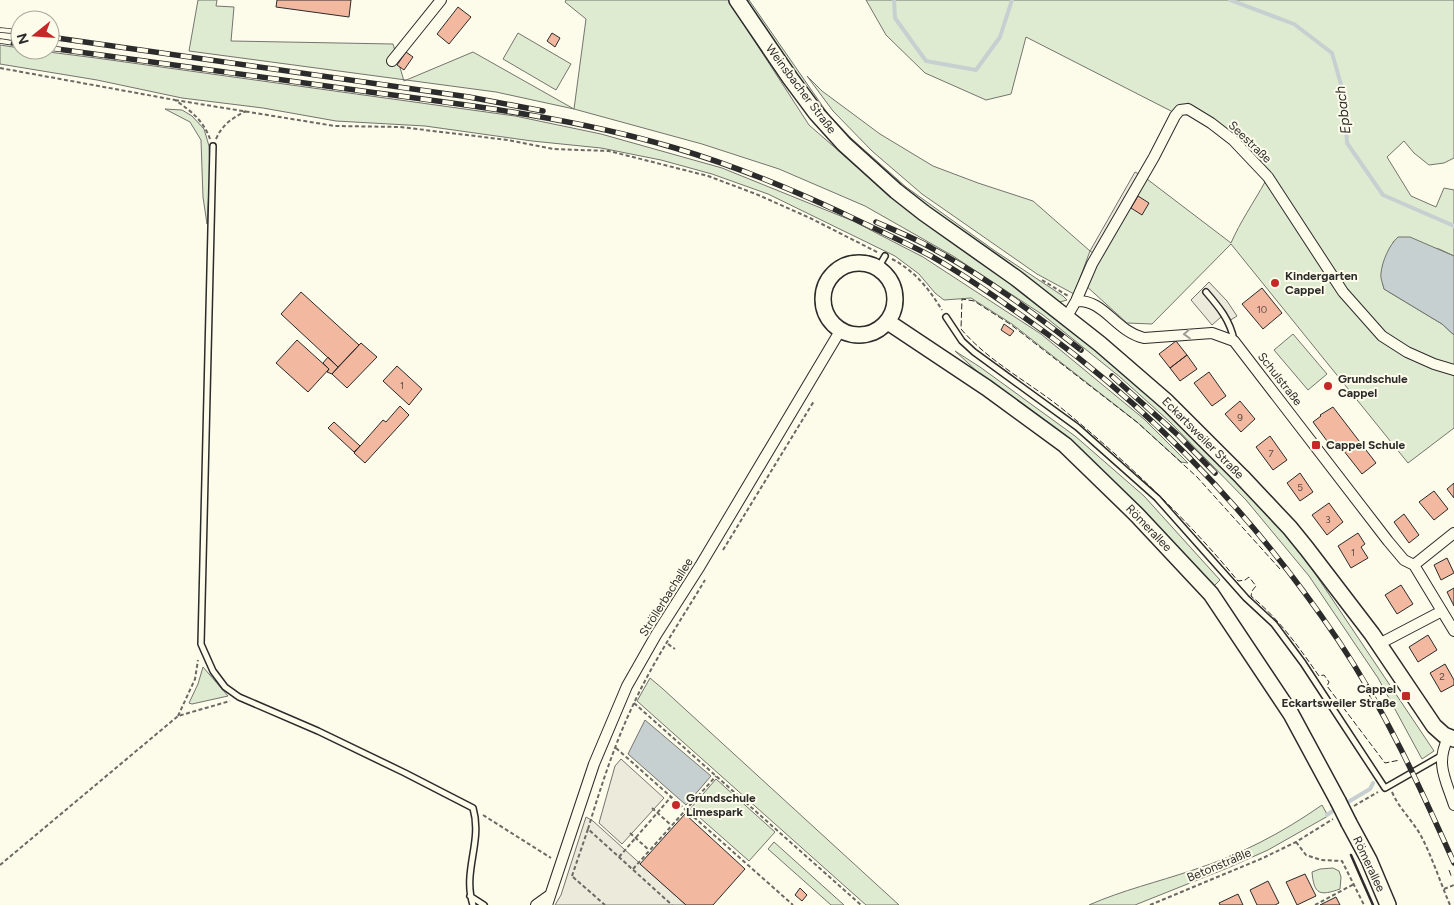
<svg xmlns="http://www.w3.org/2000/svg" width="1454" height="905" viewBox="0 0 1454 905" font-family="Figtree,sans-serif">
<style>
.green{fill:#deebd1;stroke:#74746e}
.parking{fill:#eceadb;stroke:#74746e}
.water{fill:#c7d0d0;stroke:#74746e}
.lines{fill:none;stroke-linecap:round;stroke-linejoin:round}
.stream{stroke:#c7d0d0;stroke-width:4}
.building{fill:#f2b8a0;stroke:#2b2b2b}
.lane-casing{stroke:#2b2b2b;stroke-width:8}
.street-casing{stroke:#2b2b2b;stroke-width:12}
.secondary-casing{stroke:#2b2b2b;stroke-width:18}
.path{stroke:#6a6964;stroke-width:2;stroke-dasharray:4 2.5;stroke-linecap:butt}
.lane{stroke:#fdfbea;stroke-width:5}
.street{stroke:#fdfbea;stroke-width:10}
.secondary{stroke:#fdfbea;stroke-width:15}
.rail-casing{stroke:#2b2b2b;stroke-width:5.5}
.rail{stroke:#fdfbea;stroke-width:4;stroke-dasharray:11;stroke-linecap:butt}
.secondary-bridge-casing{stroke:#2b2b2b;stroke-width:18;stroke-linecap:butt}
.secondary-bridge{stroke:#fdfbea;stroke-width:15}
.fence{stroke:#2b2b2b;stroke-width:1;stroke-dasharray:6 2.5;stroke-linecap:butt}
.wall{stroke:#2b2b2b;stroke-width:2.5}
.oneway{stroke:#9e9d94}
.poi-dot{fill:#c62828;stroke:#fdfbea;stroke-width:2}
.labels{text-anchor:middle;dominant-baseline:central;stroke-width:4;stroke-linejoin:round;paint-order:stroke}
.number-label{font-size:10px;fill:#5d4e48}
.street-label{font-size:12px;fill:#2b2b2b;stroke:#fdfbea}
.poi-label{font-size:12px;font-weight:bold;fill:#2b2b2b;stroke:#fdfbea;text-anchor:start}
.water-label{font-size:14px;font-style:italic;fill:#2b2b2b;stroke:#fdfbea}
</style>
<rect width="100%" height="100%" fill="#fdfbea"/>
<path class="green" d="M198 0H217L216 6 234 7 231 41 393 44 404 81 473 52 574 109 586 19 565 2 566 0H728L809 125 872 180 921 217 1043 304 1105 356 1176 420 1249 493 1300 551 1434 751 1422 759 1378 678 1309 576 1246 500 1170 422 1120 377 1043 315 953 256 865 206 779 169 702 144 574 109 496 92 189 51Z
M742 0H749L828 114 852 139 906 187 995 251 1063 296 1067 300 1060 302 1049 297 915 202 828 120Z
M866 0H1454V158L1444 163 1429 165 1414 153 1404 141 1387 157 1411 196 1436 207 1444 188 1454 190V256L1439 249 1394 241C1384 260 1379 268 1384 289L1442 324 1454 335V367L1435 362 1383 334 1368 318 1227 130 1188 103 1173 112 1026 37 1011 94 986 100 925 73 886 35Z
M518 33 571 64 556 90 503 59Z
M0 45 20 48V50H33L96 58 515 116 601 134 722 168 853 221 923 257 1041 334 1144 419 1188 463 1181 462 1137 422 1012 324 971 298 944 300 935 293 919 274 895 256 768 194 712 174 661 160 601 148 532 141 425 126 336 121 263 108 182 98 97 80 0 64Z
M807 76 822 91 880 134 933 166 978 183 1033 201 1090 251 1074 294 1037 274 922 194 872 151 833 111Z
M165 109 182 110 192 116 204 129 209 146 210 171 207 224 203 197 201 140 190 122Z
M1143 176 1231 243C1240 222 1254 202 1265 182L1380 338 1454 372V428L1408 463 1231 244 1152 324 1127 323 1084 284Z
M1293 334 1327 374 1308 390 1274 350Z
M955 351 980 367 1075 436 1144 496 1220 580 1212 588Z
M203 667 228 696 192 704 189 703 198 684Z
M650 678 663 689 899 905H866L637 701Z
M716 779 775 832 749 861 690 809Z
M1322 805 1328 816 1268 850 1230 867 1135 905H1089C1123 890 1158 882 1193 870 1240 855 1282 833 1322 805Z
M774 842 844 905H831L768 849Z
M1333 868 1339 871 1341 877 1340 889C1320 896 1314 895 1312 872L1320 869Z"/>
<path class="parking" d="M1135 172 1143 176 1098 256 1090 251Z
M1209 282 1227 301 1237 316 1229 321 1221 317 1212 325 1191 300Z
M621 759 664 798 622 844 599 823 615 766Z
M586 817 593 821 686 905H555L561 895Z"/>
<path class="water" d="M1398 237H1410L1454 256V335L1442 324 1384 289C1383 284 1380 278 1381 273 1382 262 1389 245 1398 237Z
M645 720 711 776 686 805 628 754Z"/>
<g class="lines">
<path class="stream" d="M894 0 895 18 926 61 976 70 1000 37 1012 0
M1230 0 1294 24 1332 53 1344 95 1347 143 1383 195 1454 226
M1343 805 1370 789 1373 783
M1327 815 1337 808"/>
</g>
<path class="building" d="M277 0H351L349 17 276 7Z
M458 7 471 17 449 44 437 34Z
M552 33 560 38 555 47 547 41Z
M406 52 413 57 404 70 397 65Z
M1138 196 1149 203 1142 215 1131 208Z
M1262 288 1282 313 1263 329 1242 304Z
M301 292 359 345 338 367 281 314Z
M1004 324 1014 331 1010 336 1001 330Z
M297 340 329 369 308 392 276 363Z
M1176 341 1187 355 1170 368 1159 354Z
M361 343 377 357 347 388 332 374Z
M1187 355 1197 369 1180 381 1170 368Z
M328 357 338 367 332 374 327 372 329 369 323 363Z
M397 366 422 389 409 405 383 381Z
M1209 372 1226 396 1212 406 1194 383Z
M1240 401 1255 419 1241 432 1225 414Z
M400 406 409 415 365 463 354 453 383 420 386 422Z
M1333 407 1376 463 1362 474 1336 441 1330 445 1313 422 1321 416 1320 415Z
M334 422 360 446 354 452 328 428Z
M1270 436 1287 460 1273 470 1256 447Z
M1300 473 1313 492 1300 501 1287 483Z
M1454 483V498L1447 489Z
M1434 491 1448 509 1434 520 1419 502Z
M1329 503 1343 522 1327 535 1312 515Z
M1404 514 1419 535 1409 543 1394 522Z
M1358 533 1365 544 1361 547 1368 558 1351 568 1338 546Z
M1447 558 1454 573 1441 580 1434 565Z
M1401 585 1413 604 1397 614 1385 595Z
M1454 588V606L1447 592Z
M1428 635 1437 650 1418 662 1409 647Z
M1445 664 1454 680V685L1441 692 1430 673Z
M685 814 745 869 713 905H686L640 864Z
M1305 874 1316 896 1297 905 1286 882Z
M1268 881 1279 903 1275 905H1257L1250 890Z
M800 888 807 895 802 901 795 895Z
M1238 894 1243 905H1220L1219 903Z
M1336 897 1340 905H1320Z"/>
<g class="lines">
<g class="lane-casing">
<path id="lane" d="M213 146 201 644 213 671 225 687 239 697 318 731 405 773 473 808C483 842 462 871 473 905
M878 268 885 256
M1206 292C1219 307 1230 320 1234 340
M946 317 962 341 974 352 1077 427 1157 498 1246 598 1274 624 1303 663 1385 788 1441 756
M470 896 484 905"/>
</g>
<g class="street-casing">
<path id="street" d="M392 61 441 0
M1076 301C1104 299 1115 331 1144 338L1212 333 1234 341 1388 541 1404 560 1414 565
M1066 318 1076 301 1092 264 1154 157 1175 116 1180 110 1188 109 1211 123 1233 140 1268 177 1343 292 1382 336 1407 352 1434 364 1454 370
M1414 565 1454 631
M1414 565 1454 533
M1379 644 1442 611
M1448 738C1435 764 1446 780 1454 805
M536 905 550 895
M547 905 594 764 627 686 656 635 700 566 840 331"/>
</g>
<g class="secondary-casing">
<path id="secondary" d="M737 0 790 78 816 113 844 144 896 191 924 213 1016 278 1100 344 1167 402 1242 477 1290 528 1307 549 1372 634 1434 726 1444 735 1454 739
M823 299a36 36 0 1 1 72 0a36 36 0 1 1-72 0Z
M888 322 987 388 1065 445 1137 515 1211 594 1291 714 1338 801
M1349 823 1369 860 1388 905"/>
</g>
<path class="path" d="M0 68 175 100C191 111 203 120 210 139
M175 100 335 126 400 127 508 140 553 149 609 151 708 176 756 194 810 218 879 253
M216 139C222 125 232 118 246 111
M892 259C915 271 929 289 942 310
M1042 280 1068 296
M723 550 814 401
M668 644 675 649
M634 703 861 905
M178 716 195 679 198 660
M616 748 793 905
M1392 792C1399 808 1411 819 1420 834 1432 856 1440 882 1450 905
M1354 806 1378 792
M652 808 671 825
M483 815 551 858
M588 829C601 786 615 743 634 703 654 660 681 620 705 580
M630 833 649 850
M1296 842 1306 855 1321 860 1342 861 1364 905
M619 857 671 797
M0 865 178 716 230 701
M633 869 716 776
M572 876 588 829 672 905
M573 877 605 905
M1444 889 1454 885
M1150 905 1263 858 1296 842 1333 819
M1315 905 1354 884"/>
<use href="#lane" class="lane"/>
<use href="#street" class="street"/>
<use href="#secondary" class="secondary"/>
<g class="rail-casing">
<path id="rail" d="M0 30 20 32
M50 37 469 97 543 111
M0 41 20 44
M50 48C159 63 268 78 377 93 477 106 578 119 675 148 739 167 801 193 861 222 884 233 908 244 931 256 961 273 990 293 1018 313 1145 401 1252 513 1338 640 1385 710 1420 787 1454 863
M876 222C896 231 917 239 935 250 987 278 1035 314 1081 350
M1112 376 1179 436 1215 473"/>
</g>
<use href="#rail" class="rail"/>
<g class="secondary-bridge-casing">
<path id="secondary-bridge" d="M1338 801 1349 823"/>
</g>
<use href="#secondary-bridge" class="secondary-bridge"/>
<path class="fence" d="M1280 569 1197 477 1138 423 1010 324 974 301 962 299 961 329C990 363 1031 383 1065 411 1128 463 1186 518 1238 581L1245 580 1249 577 1256 586 1252 591 1251 596C1280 620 1298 646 1319 676L1324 675 1329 682 1327 686 1385 763 1400 760
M1449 870 1452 878"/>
<path class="wall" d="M1351 855 1373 905"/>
</g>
<defs><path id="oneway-chevron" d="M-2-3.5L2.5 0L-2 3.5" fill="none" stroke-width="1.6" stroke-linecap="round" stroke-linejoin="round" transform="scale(1.25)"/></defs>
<use class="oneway" href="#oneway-chevron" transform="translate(1187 334) rotate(177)"/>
<g class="poi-dot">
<circle cx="1275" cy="283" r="5"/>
<circle cx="1328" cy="386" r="5"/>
<rect x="1311" y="440" width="10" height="10" rx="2.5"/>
<rect x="1401" y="691" width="10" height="10" rx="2.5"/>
<circle cx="676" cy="805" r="5"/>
</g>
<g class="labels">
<g class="number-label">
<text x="1262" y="309">10</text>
<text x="402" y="385">1</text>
<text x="1240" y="417">9</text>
<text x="1271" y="453">7</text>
<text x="1300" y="487">5</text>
<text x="1328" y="519">3</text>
<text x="1353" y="552">1</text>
<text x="1442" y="676">2</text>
</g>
<g class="street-label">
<text transform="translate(801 89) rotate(53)">Weinsbacher Straße</text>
<text transform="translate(1250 142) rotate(44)">Seestraße</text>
<text transform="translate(1280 379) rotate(52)">Schulstraße</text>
<text transform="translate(1203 438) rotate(45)">Eckartsweiler Straße</text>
<text transform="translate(1149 528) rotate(46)">Römerallee</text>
<text transform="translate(666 597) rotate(-58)">Ströllerbachallee</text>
<text transform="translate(1369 864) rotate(65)">Römerallee</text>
<text transform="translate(1219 865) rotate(-23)">Betonsträßle</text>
</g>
<g class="poi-label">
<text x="1285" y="276">Kindergarten<tspan x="1285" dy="14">Cappel</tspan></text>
<text x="1338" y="379">Grundschule<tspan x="1338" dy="14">Cappel</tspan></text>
<text x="1326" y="445">Cappel Schule</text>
<text x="1396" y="689" text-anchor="end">Cappel<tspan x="1396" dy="14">Eckartsweiler Straße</tspan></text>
<text x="686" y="798">Grundschule<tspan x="686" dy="14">Limespark</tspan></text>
</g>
<g class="water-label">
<text transform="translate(1343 110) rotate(-97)">Epbach</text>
</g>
</g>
<g transform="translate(35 35) rotate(253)"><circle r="24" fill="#fdfbea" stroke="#a9a89e"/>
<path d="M0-4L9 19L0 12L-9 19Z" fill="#c62828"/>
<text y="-8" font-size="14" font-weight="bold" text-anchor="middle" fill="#2b2b2b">N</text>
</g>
</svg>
